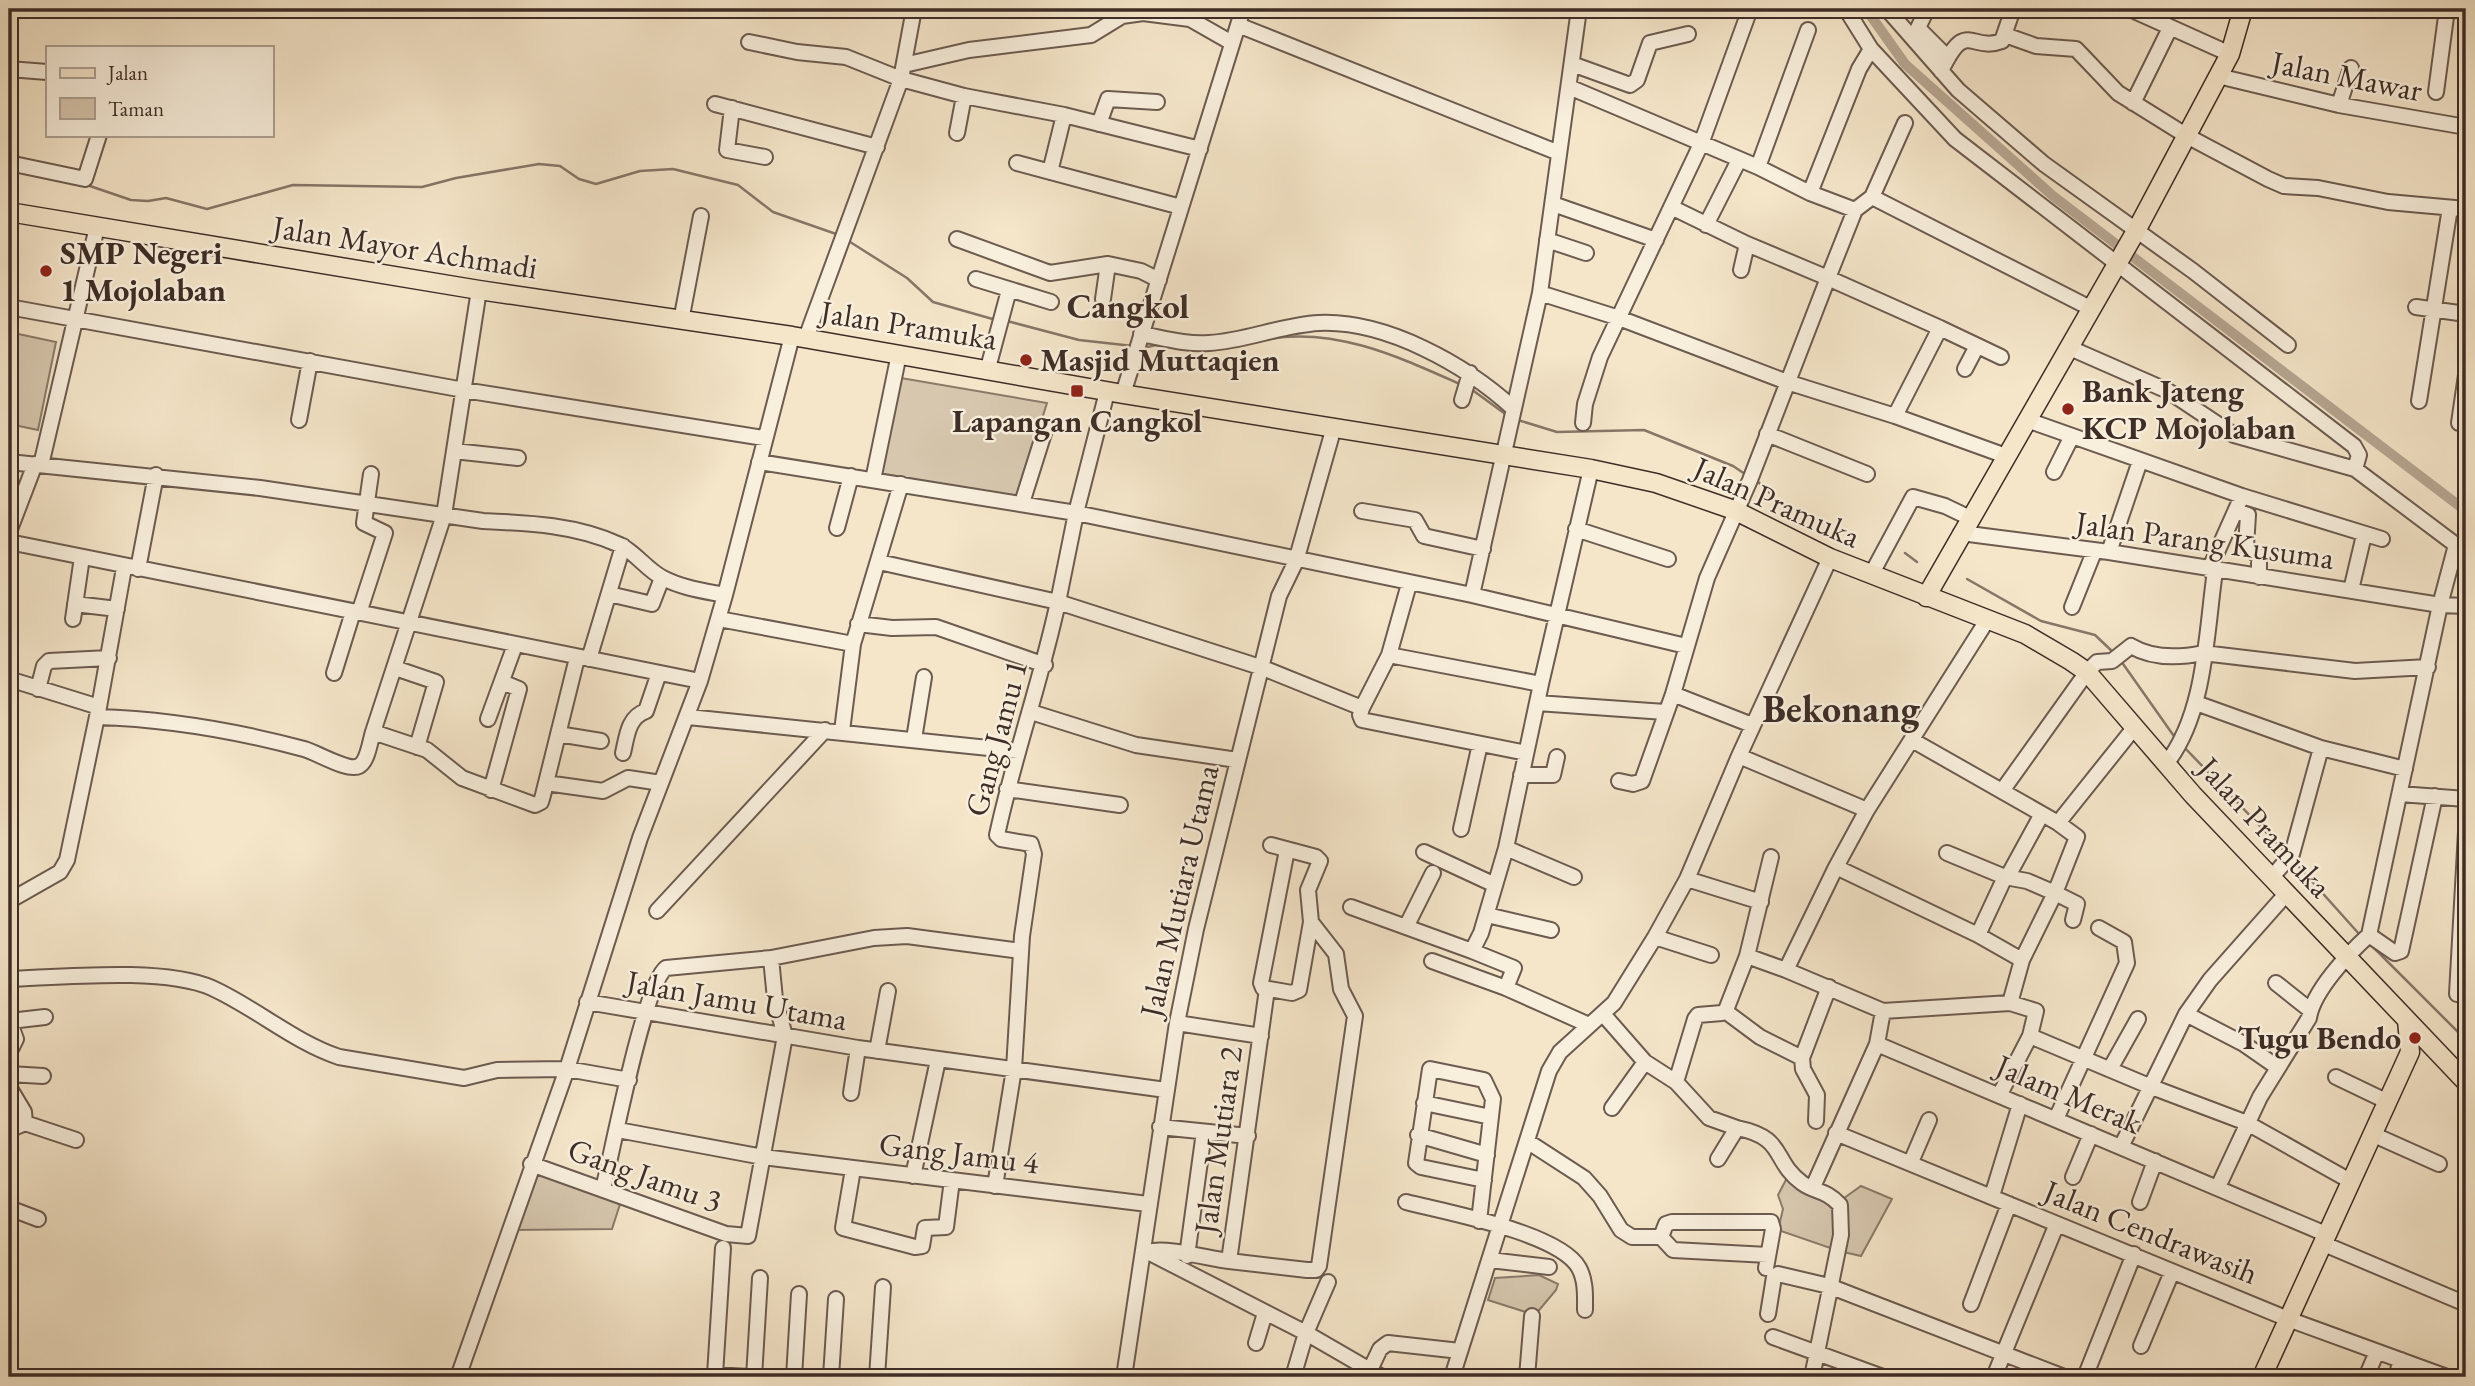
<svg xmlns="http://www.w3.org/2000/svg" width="2475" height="1386" viewBox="0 0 2475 1386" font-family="'EB Garamond',serif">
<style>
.green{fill:#d6c7ae;stroke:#8a7a6a;stroke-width:2}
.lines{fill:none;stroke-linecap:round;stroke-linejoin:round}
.stream{stroke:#877668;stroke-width:2.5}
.canal{stroke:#b7a793;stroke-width:10}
.minor-casing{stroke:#6c5b50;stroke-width:18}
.major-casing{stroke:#3e2d27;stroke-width:21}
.minor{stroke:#f8efdd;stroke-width:14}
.major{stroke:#f5e6ca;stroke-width:18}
.poi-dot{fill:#8f2418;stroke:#f8efdd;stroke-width:2.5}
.labels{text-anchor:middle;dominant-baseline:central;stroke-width:5;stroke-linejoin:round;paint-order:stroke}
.street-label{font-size:32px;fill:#3e2d27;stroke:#f8efdd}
.poi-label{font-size:32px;font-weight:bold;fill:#3e2d27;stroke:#f8efdd;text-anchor:start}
.quarter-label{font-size:35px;font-weight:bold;fill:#3e2d27;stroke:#f8efdd}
.district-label{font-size:38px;font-weight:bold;fill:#3e2d27;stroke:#f8efdd}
</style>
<rect width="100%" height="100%" fill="#f5e6ca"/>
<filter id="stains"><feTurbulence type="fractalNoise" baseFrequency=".00286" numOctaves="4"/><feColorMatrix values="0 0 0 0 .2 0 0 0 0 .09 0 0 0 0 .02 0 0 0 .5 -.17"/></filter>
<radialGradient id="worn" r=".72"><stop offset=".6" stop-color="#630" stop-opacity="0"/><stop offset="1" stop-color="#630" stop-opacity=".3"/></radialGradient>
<path class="green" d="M9 332 56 342 38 430 9 424Z
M901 378 1047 403 1017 498 879 476Z
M532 1169 621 1201 612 1229 512 1230Z
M1789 1174 1838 1210 1833 1249 1778 1230 1783 1209 1778 1195Z
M1861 1186 1892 1199 1861 1256 1839 1251 1840 1201Z
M1539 1275 1558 1284 1556 1290 1535 1315 1488 1300 1495 1278Z"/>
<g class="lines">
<path class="stream" d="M1584 10 1623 12 1654 9
M87 185 131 200 148 201 166 198 207 209 293 185 422 187 456 178 539 164 560 166 579 179 596 184 640 171 673 169 738 185 773 212 839 235
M847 240 907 278 933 302 996 320
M1007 321 1079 340 1133 346
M1268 339C1337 327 1401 358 1462 385
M1143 348 1156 345 1174 347
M1471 389 1508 416
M1518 420 1557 432 1644 430 1733 466 1748 476
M1757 481 1771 494
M1905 553 1917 562
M1967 579 2041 621 2095 635 2115 654
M2121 661 2176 739
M2183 746 2285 852
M2292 859 2360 935
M2370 944 2466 1040"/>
<path class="canal" d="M1866 9 1905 64 2053 196 2466 511"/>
<g class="minor-casing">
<path id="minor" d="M1846 9 1871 49 1955 139 2354 446 2359 455 2355 469
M1887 9 1958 90 2044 164 2193 271 2288 345
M1927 9 1918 28 1948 58
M2130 9 2230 54
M2455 9 2466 10
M1238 25 1559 153
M2005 35 2036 46 2076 49 2118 93 2187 136 2268 179 2284 186 2318 188 2388 202 2466 209
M749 42 797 52 846 57 901 79 964 96 1064 115 1200 149
M1572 64 1630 85 1637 80 1650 43 1688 34
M904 65 969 50 1091 35 1122 16 1143 13 1190 19 1232 43
M9 69 47 72
M1941 71C1967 17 1970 53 2002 41L2013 9
M2218 76 2339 105 2466 127
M1569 87 1758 167 1810 193 1855 210
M2436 92 2447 9
M2133 103 2170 28
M715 104 877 147
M2339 105 2351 68
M732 108 727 150 765 157
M1099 124 1108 99 1157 102
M957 133 964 96
M9 163 85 179 99 135
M1017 163 1181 207
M1758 167 1808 30
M1050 172 1064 115
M1810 193 1859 69 1871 49
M1872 197 1905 123
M1553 204 1656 240
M1706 225 1739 160
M957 239 1050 273 1108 264 1141 271 1159 280
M1547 240 1586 253
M1741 270 1747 244
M976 279 1051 302
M479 290 444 515 373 732 427 750 462 778 535 805 541 802 543 795 577 658
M1540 293 1619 318 1787 382 1895 416 2006 456
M1103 299 1108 264
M9 307 464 390 764 438
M2416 307 2466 314
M681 321 701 216
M1940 328 2001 357
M1141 334C1163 338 1187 345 1209 343 1246 341 1281 325 1319 323 1386 320 1466 365 1514 409
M806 338 901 79 914 9
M988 368 1009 290
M1965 369 1977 346
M1107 392 1076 513 1058 602 1263 668 1362 708
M1123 394 1243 9
M1462 400 1470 373
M2419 401 2450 208
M1895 416 1940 328 1828 278 1855 210 1872 197 2092 309
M299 420 310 361
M2027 420 2242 496 2382 539
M1583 423 1585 404 1600 357 1701 144 1750 9
M2459 423 2466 375
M1767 434 1867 474
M454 451 518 458
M9 462 260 488 483 521C530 523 577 525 620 545 636 553 647 570 663 578 682 588 705 591 725 595
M759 462 1076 513 1472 595 1686 646
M41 465 97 227
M2054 472 2072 436
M873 480 899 354
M1022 503 1045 430
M1362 511 1415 520 1424 536 1483 549
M2237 511 2248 515 2246 546 2259 557V577
M837 528 851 476
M1576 529 1668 559
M9 532 35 464
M1961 533 2109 552 2440 605 2456 545 2355 469 2234 435 2168 391 2070 348
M9 542 700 681
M2109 552 2140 461
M879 562 1058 602C1041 681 1014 756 997 835L1001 839 1031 844 1034 854 1022 936 1014 1069 995 1186
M138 569 156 475
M2209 570 2242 496
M1871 575 1913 497 1945 506 1970 518
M1409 584 1389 655 1541 684 1591 469
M2351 590 2364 535
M609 594 652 604 662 578
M1472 595 1540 293 1579 9
M75 604 117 609
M2072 607 2094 552
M359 613 385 533 364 523 371 474
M73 619 82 557
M719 619 853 644
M858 624 892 628 936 627 1045 665
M1389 655 1362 708 1360 715 1362 720 1526 753
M589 659 623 546
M395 668 436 682 417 747
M334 673 353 612
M9 679 99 707 67 860 60 872 9 901
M38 689 44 666 49 661 109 658
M1673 694 1752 725
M1537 703 1665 712
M2196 703 2321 748 2405 769
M99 707 124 568
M1031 712 1136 745 1237 760
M97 717C166 719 237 731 304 749 316 752 348 772 359 766 368 761 370 741 373 732
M688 717 1018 751
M488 719 515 645
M842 731 853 644 901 484
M558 734 601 741
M914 739 924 677
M1912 740 2058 823 2077 837 2055 893 2027 881 2005 877 1978 935
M623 753C627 736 628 717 646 711L659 673
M1739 756 1867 810 1836 867
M2166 764C2206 713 2206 633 2215 571
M1521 775H1553L1557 757
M1619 781 1633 784 1642 781 1673 694 1707 578 1750 480 1828 278 1747 244 1671 207
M546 783 603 791 628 778 661 783
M1007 789 1120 805
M491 790 519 689 502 682
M2002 791 2087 672 2097 662 2112 661 2131 646C2153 659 2179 658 2203 653L2355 671 2428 667
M2400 794 2466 799
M1867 810 1986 622
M2058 823 2134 728
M1461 829 1480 744
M1506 848 1574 877
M1287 850 1261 983 1263 988 1292 993 1299 990 1311 922
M1424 852 1493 884
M1947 853 2005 877
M2008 876 2042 814
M2271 878 2292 854 2321 748
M1687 879 1761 902
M1351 907 1472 951 1481 933 1506 848 1541 684
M657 911 825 730
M1487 915 1551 930
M1407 925 1433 873
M2369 935 2395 953 2401 951 2435 796
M1655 937 1711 955
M1472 951 1514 968 1506 988 1589 1025
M1747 956 1786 970
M1432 961 1506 988
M9 979C63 977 164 967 212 988 256 1008 294 1042 339 1057L464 1078 497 1070 567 1069 629 1080
M2276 983 2310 1010
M2457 994 2466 832
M587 1002 858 1048 1166 1090
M2010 1003 2036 1011 2030 1036
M1725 1011 1760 1037 1802 1058
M1883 1011 2010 1003 2022 960 2055 893 2077 904 2073 920
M1603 1014 1645 1062 1676 1082
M2186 1014 2244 1044 2277 1067
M9 1020 16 1039 9 1053
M10 1021 45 1017
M1177 1023 1261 1036
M1877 1044 1883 1011 1786 970 1836 867 1978 935 2022 960
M877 1051 888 991
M2110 1069 2138 1019
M9 1074 43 1076
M2336 1077 2386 1101
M9 1087 24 1112 25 1123 76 1140
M851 1093 858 1048
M2000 1094 2030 1036 2149 1086 2247 1123 2352 1182
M1424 1103 1491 1117
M1612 1108 1645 1062
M2056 1119 2127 963 2124 942 2099 928
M1816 1121 1817 1095 1803 1069 1802 1058 1829 987
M1160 1127 1248 1136
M1737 1128C1787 1138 1771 1160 1802 1183 1816 1193 1825 1189 1840 1205L1841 1235 1812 1377
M9 1130 25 1123
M618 1130 763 1157 1148 1204
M1836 1133 2288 1319 2447 1377
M2372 1134 2439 1164
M1418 1135 1487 1155
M1527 1141 1584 1178 1600 1196 1621 1230 1632 1237H1661L1673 1250 1768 1255
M2121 1147 2186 1014 2210 980 2287 893
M1718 1159 1737 1128 1709 1118 1676 1082 1695 1019 1698 1015 1722 1013 1726 1010 1747 956 1771 857
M1911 1162 1929 1120
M531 1164 726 1234 748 1236 785 1036 775 999 771 958
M853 1169 843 1228 915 1247 922 1246 925 1228 946 1227 952 1180
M913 1176 938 1060
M2073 1177 2091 1134
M1813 1187 1877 1044 2328 1235
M2218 1187 2260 1097 2309 1018C2313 991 2349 953 2369 935L2440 605 2466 606
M603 1189C612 1154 644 984 666 968L771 958 874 938 907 936 1021 951
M1992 1196 2020 1104
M1406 1202C1445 1212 1560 1233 1579 1268 1586 1281 1585 1296 1585 1310
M2140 1202 2155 1161
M9 1208 38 1219
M1479 1221 1493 1099 1484 1080 1430 1069 1416 1163 1421 1167 1484 1180
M1661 1237 1666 1224 1672 1222H1771L1773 1229 1766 1268
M2324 1244 2466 1304
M723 1248 715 1375 748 1377
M1146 1251 1306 1333 1382 1377
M1150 1252C1162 1246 1211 1259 1229 1261L1267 989
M1187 1256 1204 1132
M1490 1260 1549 1267
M1229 1261 1307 1270H1316L1319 1266 1355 1016 1341 989 1336 954 1311 922 1308 890 1320 861 1316 857 1271 845
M1971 1304 2009 1204
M1768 1314 1774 1277 1778 1274 1829 1286 2064 1377
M1773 1337 1883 1377
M1256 1343 1265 1313
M2141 1346 2172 1272
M1370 1370 1380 1349 1388 1343 1460 1351
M458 1377 567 1069 640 838 700 681 725 595 792 336
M754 1377 760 1278
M794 1377 799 1294
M831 1377 836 1299
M877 1377 883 1287
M1124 1377 1177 1023 1196 929 1279 596 1296 561 1334 427
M1293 1377 1306 1333 1328 1282
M1452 1377 1549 1071 1560 1052 1614 1003 1655 937 1687 879 1739 756 1830 558
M1527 1377 1532 1316
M1994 1377 2056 1226
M2085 1377 2134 1254
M2345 1377H2349
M2366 1377 2377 1352
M2396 1377 2401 1360"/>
</g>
<g class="major-casing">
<path id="major" d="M9 212 479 290 792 336 1123 394 1591 469 1656 483 1734 510 1830 558 2025 634 2071 661 2087 672 2193 795 2466 1082
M1926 597 2136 231 2230 54 2243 9
M2262 1377 2410 1052 2407 1020"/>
</g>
<use href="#minor" class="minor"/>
<use href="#major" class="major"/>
</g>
<g class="poi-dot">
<circle cx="46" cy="271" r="7"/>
<circle cx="1026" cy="360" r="7"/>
<rect x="1070" y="384" width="14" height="14" rx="3.5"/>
<circle cx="2068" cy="409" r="7"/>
<circle cx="2415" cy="1038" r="7"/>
</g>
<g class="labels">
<g class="street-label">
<text transform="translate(2347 76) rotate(11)">Jalan Mawar</text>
<text transform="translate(405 247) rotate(9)">Jalan Mayor Achmadi</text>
<text transform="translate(909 325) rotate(9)">Jalan Pramuka</text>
<text transform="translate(1777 502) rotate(24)">Jalan Pramuka</text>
<text transform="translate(2205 540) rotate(8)">Jalan Parang Kusuma</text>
<text transform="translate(996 738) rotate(-75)">Gang Jamu 1</text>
<text transform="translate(2265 827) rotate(47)">Jalan Pramuka</text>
<text transform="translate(1179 891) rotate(-77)">Jalan Mutiara Utama</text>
<text transform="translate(737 1000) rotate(10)">Jalan Jamu Utama</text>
<text transform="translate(2069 1094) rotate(23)">Jalam Merak</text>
<text transform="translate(1218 1140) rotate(-82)">Jalan Mutiara 2</text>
<text transform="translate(959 1153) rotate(7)">Gang Jamu 4</text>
<text transform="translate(645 1175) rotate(20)">Gang Jamu 3</text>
<text transform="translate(2151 1232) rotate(22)">Jalan Cendrawasih</text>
</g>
<g class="poi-label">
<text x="60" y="253">SMP Negeri<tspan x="60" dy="37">1 Mojolaban</tspan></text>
<text x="1040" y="360">Masjid Muttaqien</text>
<text x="2082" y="391">Bank Jateng<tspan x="2082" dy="37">KCP Mojolaban</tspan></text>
<text x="1077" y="421" text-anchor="middle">Lapangan Cangkol</text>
<text x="2401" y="1038" text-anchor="end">Tugu Bendo</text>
</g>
<g class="quarter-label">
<text x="1128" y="305">Cangkol</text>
</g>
<g class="district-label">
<text x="1841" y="708">Bekonang</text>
</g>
</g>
<rect width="2475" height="1386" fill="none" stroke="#f5e6ca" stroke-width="35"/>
<rect x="10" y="10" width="2454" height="1365" fill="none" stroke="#3e2d27" stroke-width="3.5"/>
<rect x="18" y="18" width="2440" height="1351" fill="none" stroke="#3e2d27" stroke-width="2"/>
<rect x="46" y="46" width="228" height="91" fill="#f8efdd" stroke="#aea194" stroke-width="2"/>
<rect x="60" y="68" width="35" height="10" fill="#f5e6ca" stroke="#aea194" stroke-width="2"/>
<text x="108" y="80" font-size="21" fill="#3e2d27">Jalan</text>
<rect x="60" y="98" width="35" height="21" fill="#d6c7ae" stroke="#aea194" stroke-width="2"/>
<text x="108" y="116" font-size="21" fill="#3e2d27">Taman</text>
<rect width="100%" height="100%" filter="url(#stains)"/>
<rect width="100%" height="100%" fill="url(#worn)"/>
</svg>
